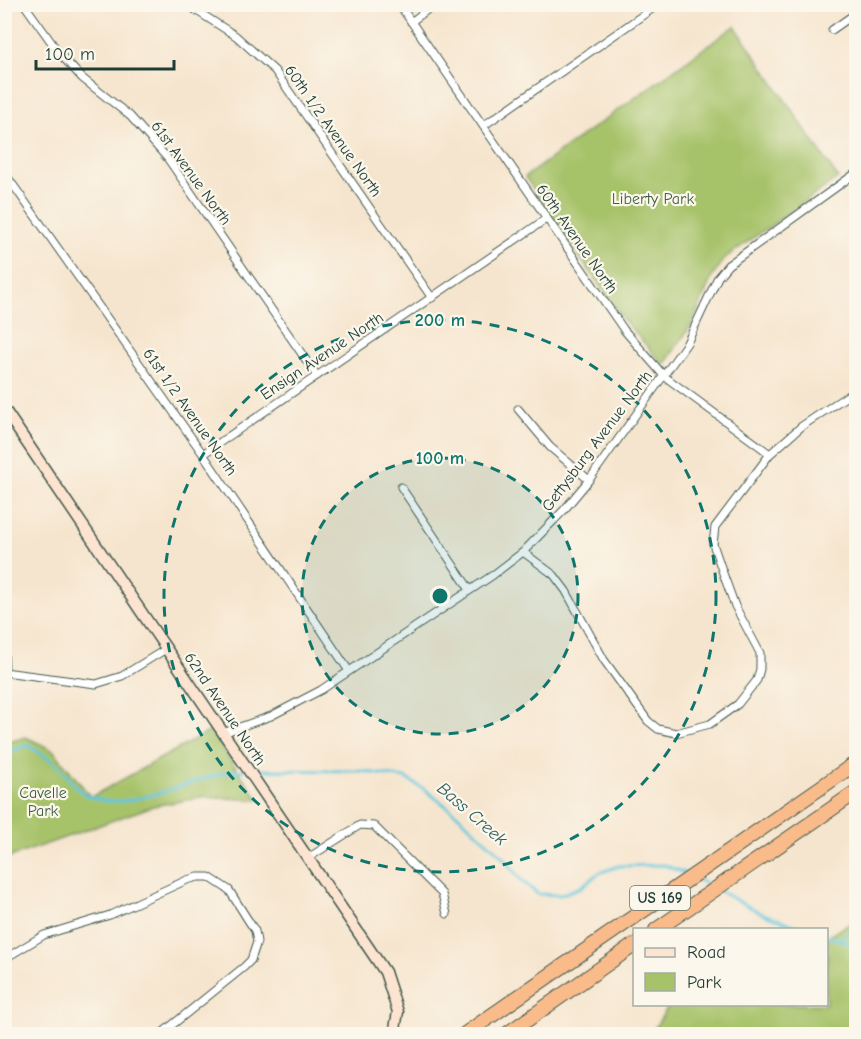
<svg xmlns="http://www.w3.org/2000/svg" width="861" height="1039" viewBox="0 0 861 1039" font-family="'Comic Neue',sans-serif">
<style>
.green{fill:#a7c36a;stroke:#63804f;stroke-width:1.5}
.lines{fill:none;stroke-linecap:round;stroke-linejoin:round}
.stream{stroke:#60c6dd;stroke-width:3}
.street-casing{stroke:#3f564b;stroke-width:9}
.secondary-casing{stroke:#3f564b;stroke-width:13}
.highway-casing{stroke:#3f564b;stroke-width:16}
.street{stroke:#fff;stroke-width:7}
.secondary{stroke:#fde4d1;stroke-width:10}
.highway{stroke:#fabb8b;stroke-width:14}
.ring{fill:none;stroke:#0f766e;stroke-width:3;stroke-dasharray:10 8}
.labels{text-anchor:middle;dominant-baseline:central;stroke-width:4.5;stroke-linejoin:round;paint-order:stroke}
.shield{fill:#fbf7ec;stroke:#61756b;stroke-width:1.5}
.shield-label{font-size:15px;font-weight:bold;fill:#1f3d34}
.street-label{font-size:16px;fill:#1f3d34;stroke:#fbf7ec}
.park-label{font-size:16px;fill:#415e42;stroke:#fbf7ec}
.water-label{font-size:18px;font-style:italic;fill:#2f5f5e;stroke:#fbf7ec}
.centre{fill:#0f766e;stroke:#fbf7ec;stroke-width:3}
.ring-label{font-size:18px;text-anchor:middle;font-weight:bold;fill:#0f766e;stroke:#fbf7ec;stroke-width:4.5;stroke-linejoin:round;paint-order:stroke}
</style>
<rect width="100%" height="100%" fill="#fbf7ec"/>
<filter id="ink" filterUnits="userSpaceOnUse"><feTurbulence type="fractalNoise" baseFrequency=".0167" numOctaves="2"/><feDisplacementMap in="SourceGraphic" scale="12" xChannelSelector="R" yChannelSelector="G"/><feConvolveMatrix kernelMatrix="1 2 1 2 8 2 1 2 1" color-interpolation-filters="sRGB"/></filter>
<filter id="wash" filterUnits="userSpaceOnUse"><feTurbulence type="fractalNoise" baseFrequency=".008" numOctaves="4" result="noise"/><feDisplacementMap in="SourceGraphic" scale="24" xChannelSelector="R" yChannelSelector="G"/><feGaussianBlur stdDeviation="1.35" result="paint"/><feColorMatrix in="noise" values="0 0 0 0 0 0 0 0 0 0 0 0 0 0 0 0 0 1.4 0 .05"/><feComposite in="paint" operator="in"/></filter>
<g filter="url(#wash)">
<rect width="100%" height="100%" fill="#f6e5ce"/>
<path class="green" d="M735 26 838 178 725 258 712 277 692 324 664 365 623 319 525 177Z
M210 731 259 800 204 797 153 806 5 859V743L26 737 53 750 91 797Z
M856 920V1034H651L669 1005 826 1004 827 937Z"/>
<g class="lines">
<path class="stream" d="M4 754 28 745C38 752 49 758 58 766 67 774 73 787 83 793 125 820 198 772 244 770
M253 770 362 771 405 778 424 789 459 816 500 854 522 881 538 894 560 895 581 887 599 873 619 866 664 865 687 874
M695 878 711 887
M719 891 763 914 808 930
M826 936 856 945
M838 940 856 928"/>
</g>
</g>
<g filter="url(#ink)">
<g class="lines">
<g class="street-casing">
<path id="street" d="M24 4 59 53 82 78 130 116 168 159 317 376
M186 4 236 36 275 71 432 298
M399 4 624 330 664 376 770 454
M411 22 435 4
M832 30 856 13
M483 126 659 4
M4 172 203 454 349 671
M518 409 550 447 589 480
M203 454 546 219
M401 487 470 590
M523 552 554 575 566 591 604 660 648 721 658 729 676 733 710 724 738 704 757 680 760 669V653L735 606 724 576 713 544 715 527 770 454 802 426 856 390
M4 644 5 672
M4 672 96 684 122 676 166 649
M223 733 271 716 321 690 493 575 523 552 564 510 589 480 687 343 718 277 728 265 856 173
M308 858 360 825 374 826 442 894 447 914
M4 959 44 935 110 915 187 880 198 877H209L229 890 255 931 257 942 251 960 244 967 161 1034"/>
</g>
<g class="secondary-casing">
<path id="secondary" d="M4 7 9 4
M4 409 385 972 398 1012 394 1034"/>
</g>
<g class="highway-casing">
<path id="highway" d="M656 930 856 792
M465 1034 856 763
M507 1034 634 945"/>
</g>
<use href="#street" class="street"/>
<use href="#secondary" class="secondary"/>
<use href="#highway" class="highway"/>
</g>
</g>
<circle cx="440" cy="596" r="138" fill="#0f766e" fill-opacity=".12"/>
<g class="ring">
<circle cx="440" cy="596" r="138"/>
<circle cx="440" cy="596" r="276"/>
</g>
<g class="labels">
<rect class="shield" x="630" y="886" width="60" height="24" rx="4.5"/>
<g class="shield-label">
<text x="660" y="898">US 169</text>
</g>
<g class="street-label">
<text transform="translate(333 131) rotate(55)">60th 1/2 Avenue North</text>
<text transform="translate(191 173) rotate(54)">61st Avenue North</text>
<text transform="translate(577 239) rotate(55)">60th Avenue North</text>
<text transform="translate(322 356) rotate(-34)">Ensign Avenue North</text>
<text transform="translate(190 412) rotate(55)">61st 1/2 Avenue North</text>
<text transform="translate(597 441) rotate(-53)">Gettysburg Avenue North</text>
<text transform="translate(225 709) rotate(56)">62nd Avenue North</text>
</g>
<g class="park-label">
<text x="653" y="199">Liberty Park</text>
<text x="43" y="793">Cavelle<tspan x="43" dy="18">Park</tspan></text>
</g>
<g class="water-label">
<text transform="translate(472 814) rotate(41)">Bass Creek</text>
</g>
</g>
<circle cx="440" cy="596" r="9" class="centre"/>
<g class="ring-label">
<text x="440" y="326">200 m</text>
<text x="440" y="464">100 m</text>
</g>
<rect width="861" height="1039" fill="none" stroke="#fbf7ec" stroke-width="24"/>
<rect x="633" y="928" width="195" height="78" fill="#fbf7ec" stroke="#a3ada2" stroke-width="1.5"/>
<rect x="645" y="948" width="30" height="9" fill="#fde4d1" stroke="#a3ada2" stroke-width="1.5"/>
<text x="687" y="958" font-size="18" fill="#1f3d34">Road</text>
<rect x="645" y="973" width="30" height="18" fill="#a7c36a" stroke="#a3ada2" stroke-width="1.5"/>
<text x="687" y="988" font-size="18" fill="#1f3d34">Park</text>
<path d="M36 60v9h138v-9" fill="none" stroke="#1f3d34" stroke-width="3"/>
<text x="45" y="60" font-size="18" fill="#1f3d34" stroke="#fbf7ec" stroke-width="4.5" paint-order="stroke">100 m</text>
</svg>
